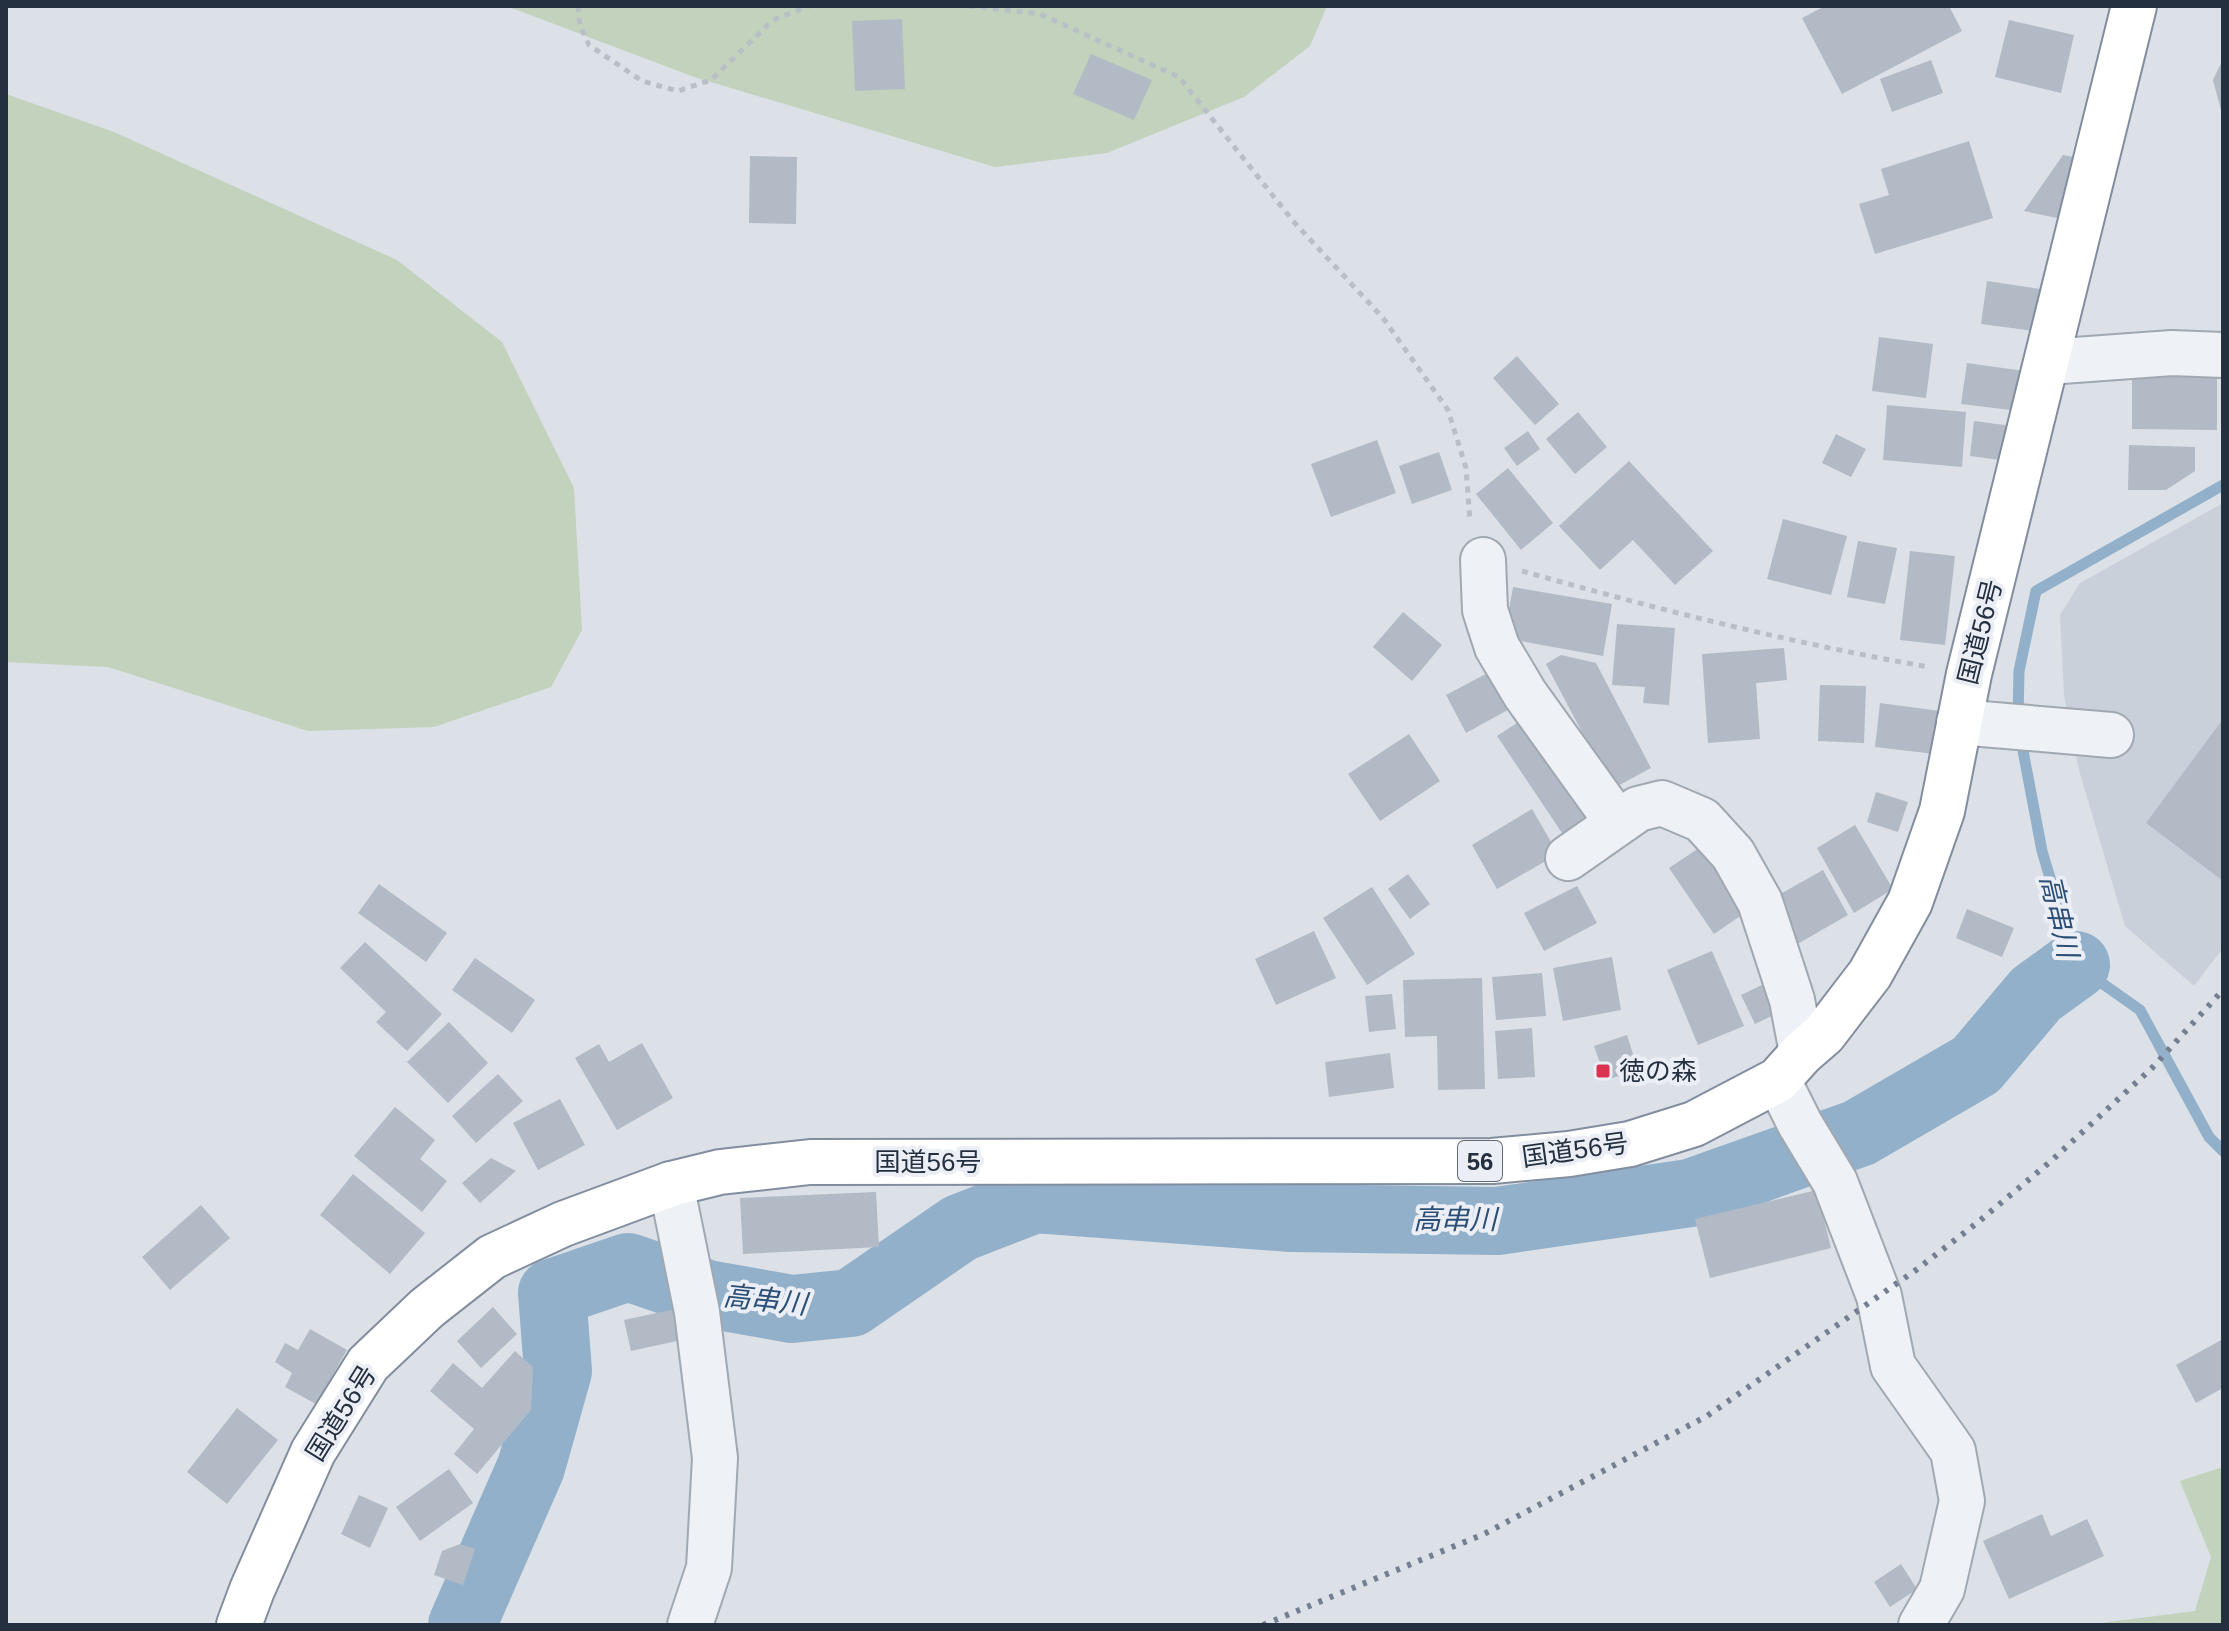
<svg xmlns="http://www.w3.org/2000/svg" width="2229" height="1631" viewBox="0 0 2229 1631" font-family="Helvetica,'Noto Sans JP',sans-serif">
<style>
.built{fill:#c9d0da}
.green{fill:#c2d2bc}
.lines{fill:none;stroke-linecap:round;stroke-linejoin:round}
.stream{stroke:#93b0cb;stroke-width:11}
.river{stroke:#93b0cb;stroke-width:68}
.building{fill:#b2bac5}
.minor-casing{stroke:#a0a8b1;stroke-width:48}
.highway-casing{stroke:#828e9f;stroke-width:48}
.path{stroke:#b9bfc6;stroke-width:5;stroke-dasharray:6 6;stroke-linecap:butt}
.minor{stroke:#eef1f5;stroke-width:44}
.highway{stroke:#fff;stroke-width:44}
.rail{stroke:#748092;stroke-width:6;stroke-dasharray:4 8;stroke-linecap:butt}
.poi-dot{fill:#da3352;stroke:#ebeff5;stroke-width:3}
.labels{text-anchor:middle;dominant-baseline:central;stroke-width:8;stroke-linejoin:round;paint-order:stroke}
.shield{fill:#ebeff5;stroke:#606976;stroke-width:2}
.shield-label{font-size:24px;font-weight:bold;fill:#242f3f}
.street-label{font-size:26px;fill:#242f3f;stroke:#ebeff5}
.poi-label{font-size:26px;fill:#242f3f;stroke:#ebeff5;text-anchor:start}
.water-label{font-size:28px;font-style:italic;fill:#2b4f76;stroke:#ebeff5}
</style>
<rect width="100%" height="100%" fill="#dbe1e7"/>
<path class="built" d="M2223 503V948L2194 986 2125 926 2079 770 2064 696 2060 615 2080 583Z"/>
<path class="green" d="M507 6H1327L1310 46 1244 97 1107 153 995 167 694 77Z
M6 94 114 132 397 260 502 342 574 488 582 630 551 687 434 727 308 731 108 667 6 662Z
M2223 1467V1625H2085L2195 1611 2211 1557 2180 1481Z"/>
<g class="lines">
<path class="stream" d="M2018 718 2019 671 2036 591 2223 485
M2020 735 2042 851 2076 965 2140 1010 2209 1137 2223 1151"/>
<path class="river" d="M462 1625 531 1467 558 1371 552 1293 628 1267 707 1294 792 1309 851 1303 960 1228 1035 1199 1291 1218 1497 1221 1690 1193 1859 1133 1976 1065 2036 994 2076 965"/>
</g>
<path class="building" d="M1825 6H1949L1962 31 1842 94 1802 18Z
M902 19 905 89 855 91 852 21Z
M2009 20 2074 35 2061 93 1995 77Z
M1091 54 1152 80 1134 120 1073 94Z
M2223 59V114H2222L2213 80Z
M1931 60 1943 93 1892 112 1880 79Z
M1969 141 1993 218 1875 254 1859 204 1889 195 1881 169Z
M2063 155 2084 159 2071 221 2024 211Z
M750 156 797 157 796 224 749 223Z
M1987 281 2047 290 2041 332 1981 324Z
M1879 337 1933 344 1926 398 1872 391Z
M1517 356 1559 404 1535 425 1493 378Z
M1967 363 2024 371 2019 411 1961 404Z
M2132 374 2217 376V430L2132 429Z
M1887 405 1966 412 1962 467 1883 460Z
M1578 412 1607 447 1575 474 1546 439Z
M1974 421 2012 426 2008 461 1970 456Z
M1528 431 1540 449 1517 466 1504 448Z
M1836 434 1866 449 1851 477 1822 463Z
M1377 440 1396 493 1331 517 1311 464Z
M2129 445 2195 447V471L2166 490H2128Z
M1439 452 1452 490 1412 504 1399 466Z
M1629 461 1713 551 1675 585 1633 540 1600 570 1559 526Z
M1508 468 1553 523 1521 550 1476 494Z
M1783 519 1847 536 1831 595 1767 579Z
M1858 541 1897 548 1885 604 1847 597Z
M1910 551 1955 556 1945 645 1900 640Z
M1513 587 1612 604 1603 656 1504 638Z
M1403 612 1442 645 1412 681 1373 647Z
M1617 624 1675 628 1669 705 1643 703 1645 687 1612 685Z
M1784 648 1787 680 1756 683 1760 739 1708 743 1702 654Z
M1561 655 1596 663 1651 768 1612 789 1546 664Z
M1495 669 1515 706 1466 733 1446 695Z
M1820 685 1866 686 1864 743 1818 741Z
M1880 703 1940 711 1935 754 1875 747Z
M1529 715 1602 824 1570 845 1497 736Z
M2223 719V881L2146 823Z
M1409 734 1440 781 1380 821 1348 774Z
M1876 792 1908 802 1898 832 1867 822Z
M1532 809 1558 854 1497 889 1472 845Z
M1855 825 1893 889 1854 913 1817 848Z
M1705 844 1749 910 1714 934 1669 868Z
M1823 870 1848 915 1794 946 1768 901Z
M1408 874 1430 904 1410 919 1388 889Z
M379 884 447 933 426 962 358 913Z
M1577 886 1597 923 1544 951 1524 913Z
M1372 887 1415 954 1367 985 1323 918Z
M1967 909 2014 928 2002 957 1956 938Z
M1314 931 1336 978 1276 1005 1255 959Z
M365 942 442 1014 407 1051 376 1022 386 1012 340 968Z
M1712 951 1744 1026 1698 1045 1667 970Z
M1612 957 1621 1010 1563 1021 1553 968Z
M475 958 535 1000 512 1033 452 990Z
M1542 973 1546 1016 1496 1020 1492 977Z
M1482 978 1485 1089 1438 1090 1437 1036 1405 1037 1403 980Z
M1768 982 1782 1011 1755 1024 1741 995Z
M1392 994 1396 1029 1369 1032 1365 996Z
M449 1022 488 1063 448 1103 407 1062Z
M1532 1028 1535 1077 1498 1079 1495 1031Z
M1627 1035 1638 1070 1606 1080 1594 1046Z
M642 1043 673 1098 617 1130 575 1058 599 1044 609 1062Z
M1390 1053 1394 1088 1329 1097 1325 1062Z
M498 1074 523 1101 476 1143 452 1116Z
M560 1099 585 1145 538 1170 513 1123Z
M395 1107 435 1140 420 1159 447 1181 422 1212 354 1156Z
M491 1158 516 1171 480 1203 462 1183Z
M353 1174 425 1233 390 1274 320 1215Z
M1817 1190 1831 1248 1710 1278 1695 1219Z
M876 1192 879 1247 743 1254 740 1198Z
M201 1205 230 1238 170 1290 142 1257Z
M493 1307 517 1334 481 1368 457 1341Z
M680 1308 686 1339 631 1351 624 1320Z
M310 1329 347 1350 316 1404 285 1387 292 1373 275 1362 285 1343 298 1350Z
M2223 1339V1388L2196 1403 2176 1365Z
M515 1351 533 1367 531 1410 477 1474 454 1454 474 1429 430 1391 453 1363 482 1388Z
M237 1408 278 1440 227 1504 187 1472Z
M449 1469 473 1503 420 1541 396 1507Z
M359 1495 388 1508 370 1548 341 1534Z
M2042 1514 2051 1536 2087 1519 2104 1556 2009 1599 1983 1541Z
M460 1544 475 1549 463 1585 434 1575 442 1551Z
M1901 1564 1917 1589 1890 1607 1874 1582Z"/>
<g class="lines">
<g class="minor-casing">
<path id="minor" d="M2048 362 2172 353 2223 355
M1483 560 1485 610 1497 647 1525 694 1617 822
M1959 722 2111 735
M1568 858 1638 809 1662 803 1702 820 1733 854 1760 902 1792 1000 1802 1053
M1778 1080 1800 1124 1835 1182 1879 1296 1893 1366 1953 1451 1962 1501 1942 1589 1921 1625
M671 1184 697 1312 715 1458 709 1568 690 1625"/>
</g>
<g class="highway-casing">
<path id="highway" d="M239 1625 252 1590 313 1452 368 1364 427 1308 492 1257 563 1224 671 1184 720 1172 810 1162 1492 1161 1569 1154 1630 1144 1694 1124 1778 1080 1802 1053 1824 1034 1870 974 1910 902 1942 811 1969 674 2134 6"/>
</g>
<path class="path" d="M578 6 580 25 589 45 642 81 678 91 711 80 773 20 809 6
M969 6 1040 14 1179 77 1293 221 1383 318 1448 410 1466 468 1470 521
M1522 571C1656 609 1791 643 1929 667"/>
<use href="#minor" class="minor"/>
<use href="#highway" class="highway"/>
<path class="rail" d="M1263 1625 1484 1534 1707 1416 1916 1270 1977 1223 2051 1161 2152 1068 2223 990"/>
</g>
<rect class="poi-dot" x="1595" y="1063" width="16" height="16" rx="4"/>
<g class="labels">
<rect class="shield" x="1458" y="1141" width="44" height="40" rx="6"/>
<g class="shield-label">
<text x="1480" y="1161">56</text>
</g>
<g class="street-label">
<text transform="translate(1980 632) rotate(-76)">国道56号</text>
<text transform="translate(1575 1150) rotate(-8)">国道56号</text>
<text x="928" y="1162">国道56号</text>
<text transform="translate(341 1413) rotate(-58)">国道56号</text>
</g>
<g class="poi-label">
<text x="1619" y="1071">徳の森</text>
</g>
<g class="water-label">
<text transform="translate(2059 916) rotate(77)">高串川</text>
<text x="1455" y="1219">高串川</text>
<text transform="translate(765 1300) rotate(6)">高串川</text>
</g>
</g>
<rect width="2229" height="1631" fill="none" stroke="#242f3f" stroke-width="16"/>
</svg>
